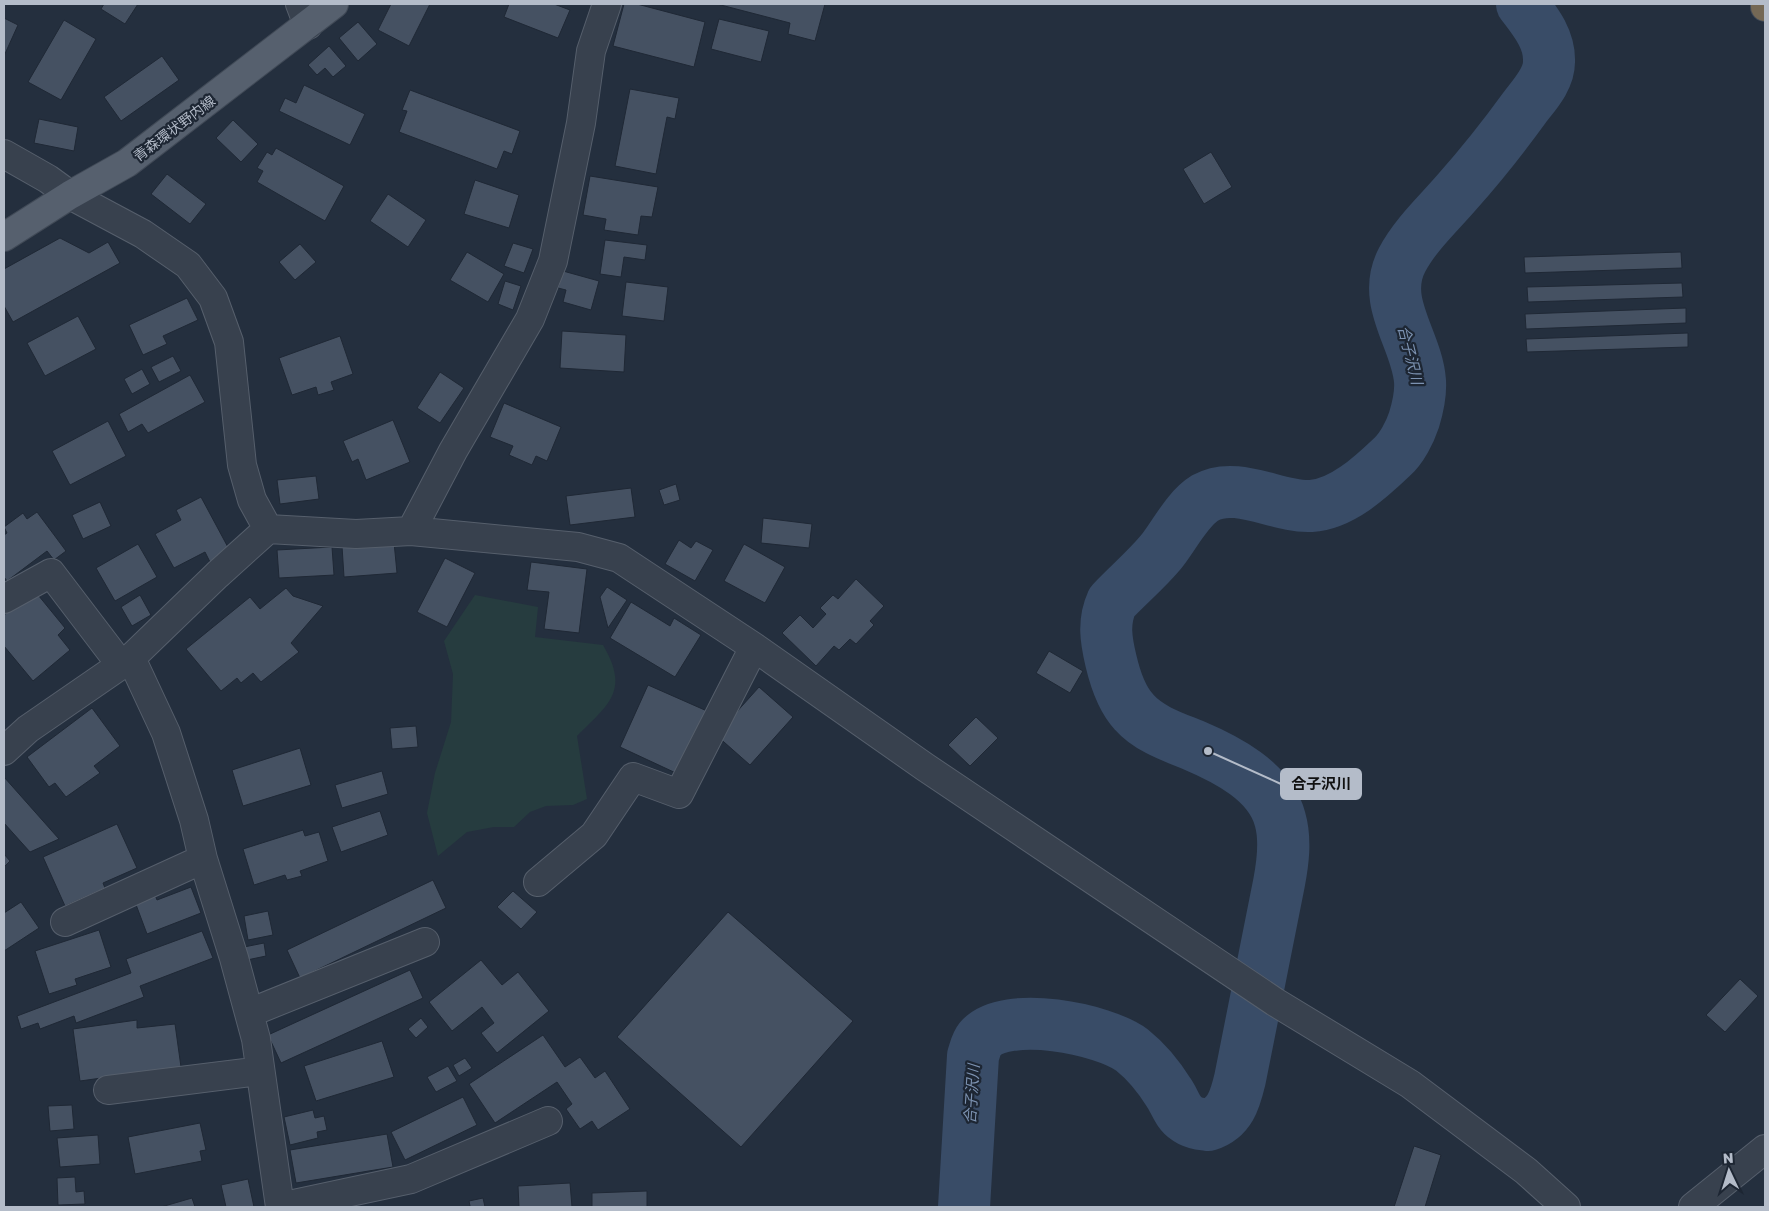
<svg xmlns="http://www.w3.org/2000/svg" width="1769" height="1211" viewBox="0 0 1769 1211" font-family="'Golos Text','Noto Sans JP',sans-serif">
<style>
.green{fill:#263c3f}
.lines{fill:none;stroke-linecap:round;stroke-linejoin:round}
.river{stroke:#394c67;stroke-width:52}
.building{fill:#455162;stroke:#1f2835}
.minor-casing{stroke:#565f6c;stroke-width:30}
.major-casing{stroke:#414a57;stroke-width:30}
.highway-casing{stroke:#434c59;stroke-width:30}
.minor{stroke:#38414e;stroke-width:28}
.major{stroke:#56606e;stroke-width:28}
.highway{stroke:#746855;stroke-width:28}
.labels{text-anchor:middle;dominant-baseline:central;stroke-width:4.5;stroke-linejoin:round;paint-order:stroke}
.street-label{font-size:14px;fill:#b4bcc9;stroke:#1d2633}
.water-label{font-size:15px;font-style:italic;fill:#7c92b1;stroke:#1d2633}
.leader{fill:none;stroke:#b4bcc9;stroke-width:2}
.callout-dot{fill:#b4bcc9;stroke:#1d2633;stroke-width:2}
.callout{fill:#b4bcc9;stroke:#b4bcc9;stroke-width:2}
.callout-label{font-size:15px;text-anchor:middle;font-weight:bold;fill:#111}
</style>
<rect width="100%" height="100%" fill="#242f3e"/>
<path class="green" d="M475 595 538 607 535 637 603 645C630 691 609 704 577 736L587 799 573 805 546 806 530 812 514 827H494L467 832 438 856 427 813 435 773 451 722 453 674 444 641Z"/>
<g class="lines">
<path class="river" d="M964 1207 973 1056C975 1050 976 1044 980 1039 1006 1009 1104 1029 1132 1050 1147 1062 1159 1077 1169 1093 1175 1102 1178 1113 1186 1118 1192 1123 1201 1124 1208 1125 1230 1118 1235 1100 1240 1079L1279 883C1283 862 1286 840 1280 819 1270 781 1226 759 1193 745 1173 737 1149 729 1134 712 1122 699 1115 678 1111 661 1106 640 1103 622 1112 602 1128 585 1146 570 1161 552 1174 536 1187 509 1205 498 1237 480 1278 508 1311 506 1342 504 1371 477 1392 457 1402 448 1410 432 1414 420 1418 407 1421 395 1420 381 1417 340 1380 302 1402 260 1415 235 1438 214 1457 192 1481 165 1504 136 1525 107 1535 94 1549 79 1549 62 1550 39 1535 21 1522 4"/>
</g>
<path class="building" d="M104 4H138L125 24 101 9Z
M391 4H430L409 46 378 30Z
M509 4H554L570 10 558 38 504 17Z
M624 4H637L705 22 694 67 613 46Z
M717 4H825L815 41 788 34 790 23Z
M4 18 18 25 4 56Z
M719 19 769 31 761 62 711 49Z
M64 20 96 39 61 100 28 82Z
M358 22 377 44 358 61 339 38Z
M329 46 346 66 333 77 325 68 317 75 308 65Z
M162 56 179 80 121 121 104 97Z
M304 85 365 114 350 145 279 111 285 98 296 103Z
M630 89 679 98 675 119 667 117 656 174 615 166Z
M410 90 520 131 512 154 504 151 497 169 399 132 407 111 402 110Z
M39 119 78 127 74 151 34 143Z
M233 120 258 144 241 162 216 138Z
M276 148 344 186 325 221 257 182 263 171 257 168 267 152 272 155Z
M1211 152 1232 187 1204 204 1183 169Z
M167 174 206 204 190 224 151 194Z
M590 176 658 187 652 217 641 216 638 235 604 230 606 219 583 215Z
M475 180 519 195 509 228 464 214Z
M388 194 426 220 408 247 370 221Z
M60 238 89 253 108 242 120 263 13 322 4 306V269Z
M605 240 647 245 645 260 624 257 621 277 600 274Z
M513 243 533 249 524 273 504 266Z
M300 244 316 262 295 280 279 262Z
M467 252 504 274 488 302 450 280Z
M1681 252 1682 268 1525 273 1524 257Z
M563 271 599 281 591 310 563 302 566 290 558 288Z
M505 281 521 286 513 310 498 304Z
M626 282 668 287 664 321 622 316Z
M1682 283 1683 297 1528 302 1527 287Z
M187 298 198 320 163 336 167 344 143 355 129 325Z
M1686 308V323L1526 329 1525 314Z
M78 316 96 349 45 376 27 343Z
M562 331 626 335 624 372 560 368Z
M1688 333V347L1527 352 1526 339Z
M340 336 353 374 331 382 334 390 318 395 316 387 292 395 279 358Z
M173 356 181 371 159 382 151 367Z
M142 369 150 384 132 394 124 379Z
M440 372 464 388 440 423 417 408Z
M190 375 205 402 148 433 142 424 128 432 119 414Z
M504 403 561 427 547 461 536 456 532 465 509 455 513 446 490 437Z
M393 420 410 462 366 480 358 459 352 462 343 441Z
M108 421 126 456 70 485 52 451Z
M316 476 319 499 280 504 277 480Z
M676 484 680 500 664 505 659 490Z
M631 488 635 517 570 525 566 496Z
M201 497 230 551 210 562 205 552 174 568 155 534 181 520 176 510Z
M100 502 111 526 83 539 72 515Z
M37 512 66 551 54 560 47 551 7 581 4 577V535L7 533 4 527 23 513 27 519Z
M763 518 812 524 809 548 761 543Z
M679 540 691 548 696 541 713 550 695 581 665 564Z
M394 542 397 573 344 577 342 546Z
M138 544 157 577 115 601 96 568Z
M744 544 785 567 765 603 724 581Z
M332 547 334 575 279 578 277 550Z
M445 558 475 573 447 627 417 612Z
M531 562 587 569 579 633 544 629 549 592 527 590Z
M856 579 884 606 870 621 874 625 856 644 850 639 839 650 834 646 816 666 782 633 800 615 813 628 826 614 820 608 833 595 838 599Z
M607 587 627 600 608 628 600 597Z
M286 588 293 596 323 606 291 643 299 652 261 682 253 673 241 683 237 678 221 691 186 649 250 597 260 609Z
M34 590 65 628 58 635 70 650 33 681 4 646V615Z
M140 595 151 615 132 626 121 607Z
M631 602 670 626 674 618 701 635 675 677 610 638Z
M1049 651 1083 671 1070 693 1036 673Z
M648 685 707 711 678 774 620 747Z
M759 687 793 717 750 765 716 735Z
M92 708 120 746 94 766 100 773 66 797 55 783 49 787 27 757Z
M976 717 998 738 970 766 948 745Z
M416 726 418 747 392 749 390 728Z
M300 748 311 785 243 806 232 770Z
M382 771 388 794 342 808 335 785Z
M4 777 59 839 30 852 4 823Z
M380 811 388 835 341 852 332 827Z
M117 824 137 868 103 883 105 888 65 906 43 857Z
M303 830 305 836 319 832 328 861 300 871 302 876 287 880 285 875 254 885 243 849Z
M4 854 10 861 4 867Z
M433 880 446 908 300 978 287 950Z
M191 887 201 913 147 934 135 902 155 895 157 900Z
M513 891 537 912 521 929 497 907Z
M21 902 39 928 4 951V913Z
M268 911 273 935 248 940 244 916Z
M728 912 853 1021 741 1147 617 1037Z
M99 930 111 967 75 979 77 985 49 994 35 951Z
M202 931 213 958 140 986 144 997 76 1023 74 1016 40 1029 38 1023 21 1029 17 1016 131 973 126 959Z
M264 943 266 956 247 960 244 947Z
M481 960 502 985 518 972 549 1011 497 1053 481 1033 494 1023 482 1007 452 1031 429 1002Z
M410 970 423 998 281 1063 268 1035Z
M1740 979 1758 996 1725 1032 1706 1015Z
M421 1018 428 1027 416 1038 408 1029Z
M137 1020V1028L175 1024 181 1067 80 1081 73 1029Z
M543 1035 565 1067 580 1057 595 1078 605 1071 630 1109 598 1130 592 1121 580 1129 566 1109 572 1104 557 1082 495 1123 469 1084Z
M382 1041 394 1077 316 1101 304 1066Z
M465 1058 472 1068 459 1076 453 1065Z
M448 1066 457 1081 436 1092 427 1077Z
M463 1097 477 1125 405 1160 391 1132Z
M72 1105 74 1129 50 1131 48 1106Z
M313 1110 315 1118 324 1116 327 1130 317 1132 318 1138 290 1145 284 1117Z
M200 1123 206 1150 200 1151 202 1161 135 1174 128 1137Z
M387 1134 393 1167 296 1183 290 1150Z
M98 1135 100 1164 60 1167 57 1138Z
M1414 1146 1441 1155 1425 1207H1394Z
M75 1177 76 1192 84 1191 85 1204 58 1205 57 1178Z
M248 1179 254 1207H226L221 1185Z
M570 1183 572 1207H519L518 1186Z
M647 1191V1207H592V1193Z
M192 1198 195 1207H161Z
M483 1198 485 1207H467L470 1206 469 1201Z"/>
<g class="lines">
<g class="minor-casing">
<path id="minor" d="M300 4 308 25
M4 154 48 179 70 195 143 234 188 265 213 298 229 342 242 465 252 500 268 529
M411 531 453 451 530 319 553 261 581 123 591 51 607 4
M4 599 51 573 121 665
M131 658 166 733 194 820 203 859 234 958 256 1039 280 1207
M4 751 28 729 131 658 217 575 268 529 356 534 411 531 578 547 619 558 754 647 925 767 1275 1002 1410 1084 1526 1171 1566 1207
M538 882 594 835 633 777 679 794 754 647
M65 922 203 859
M249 1013 425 942
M108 1090 260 1071
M280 1207 411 1179 548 1121
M1693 1207 1765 1149"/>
</g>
<g class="major-casing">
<path id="major" d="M4 237 70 195 127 163 334 4"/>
</g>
<g class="highway-casing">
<path id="highway" d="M1765 4V7"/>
</g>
<use href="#minor" class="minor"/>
<use href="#major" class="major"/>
<use href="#highway" class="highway"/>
</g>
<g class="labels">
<g class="street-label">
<text transform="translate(174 128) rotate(-37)">青森環状野内線</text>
</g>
<g class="water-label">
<text transform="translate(1411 355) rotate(76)">合子沢川</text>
<text transform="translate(971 1094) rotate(-86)">合子沢川</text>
</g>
</g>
<path class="leader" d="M1208 751L1281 784"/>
<circle class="callout-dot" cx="1208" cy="751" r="5"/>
<rect class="callout" x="1281" y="769" width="80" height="30" rx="5"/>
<g class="callout-label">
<text x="1321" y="789">合子沢川</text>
</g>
<rect width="1769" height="1211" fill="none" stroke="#b4bcc9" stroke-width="10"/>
<g transform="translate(1729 1171) rotate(356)" stroke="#1d2633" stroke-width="4" paint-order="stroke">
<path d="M0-4L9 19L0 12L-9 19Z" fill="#b4bcc9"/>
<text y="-8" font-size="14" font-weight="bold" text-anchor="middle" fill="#b4bcc9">N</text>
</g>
</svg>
